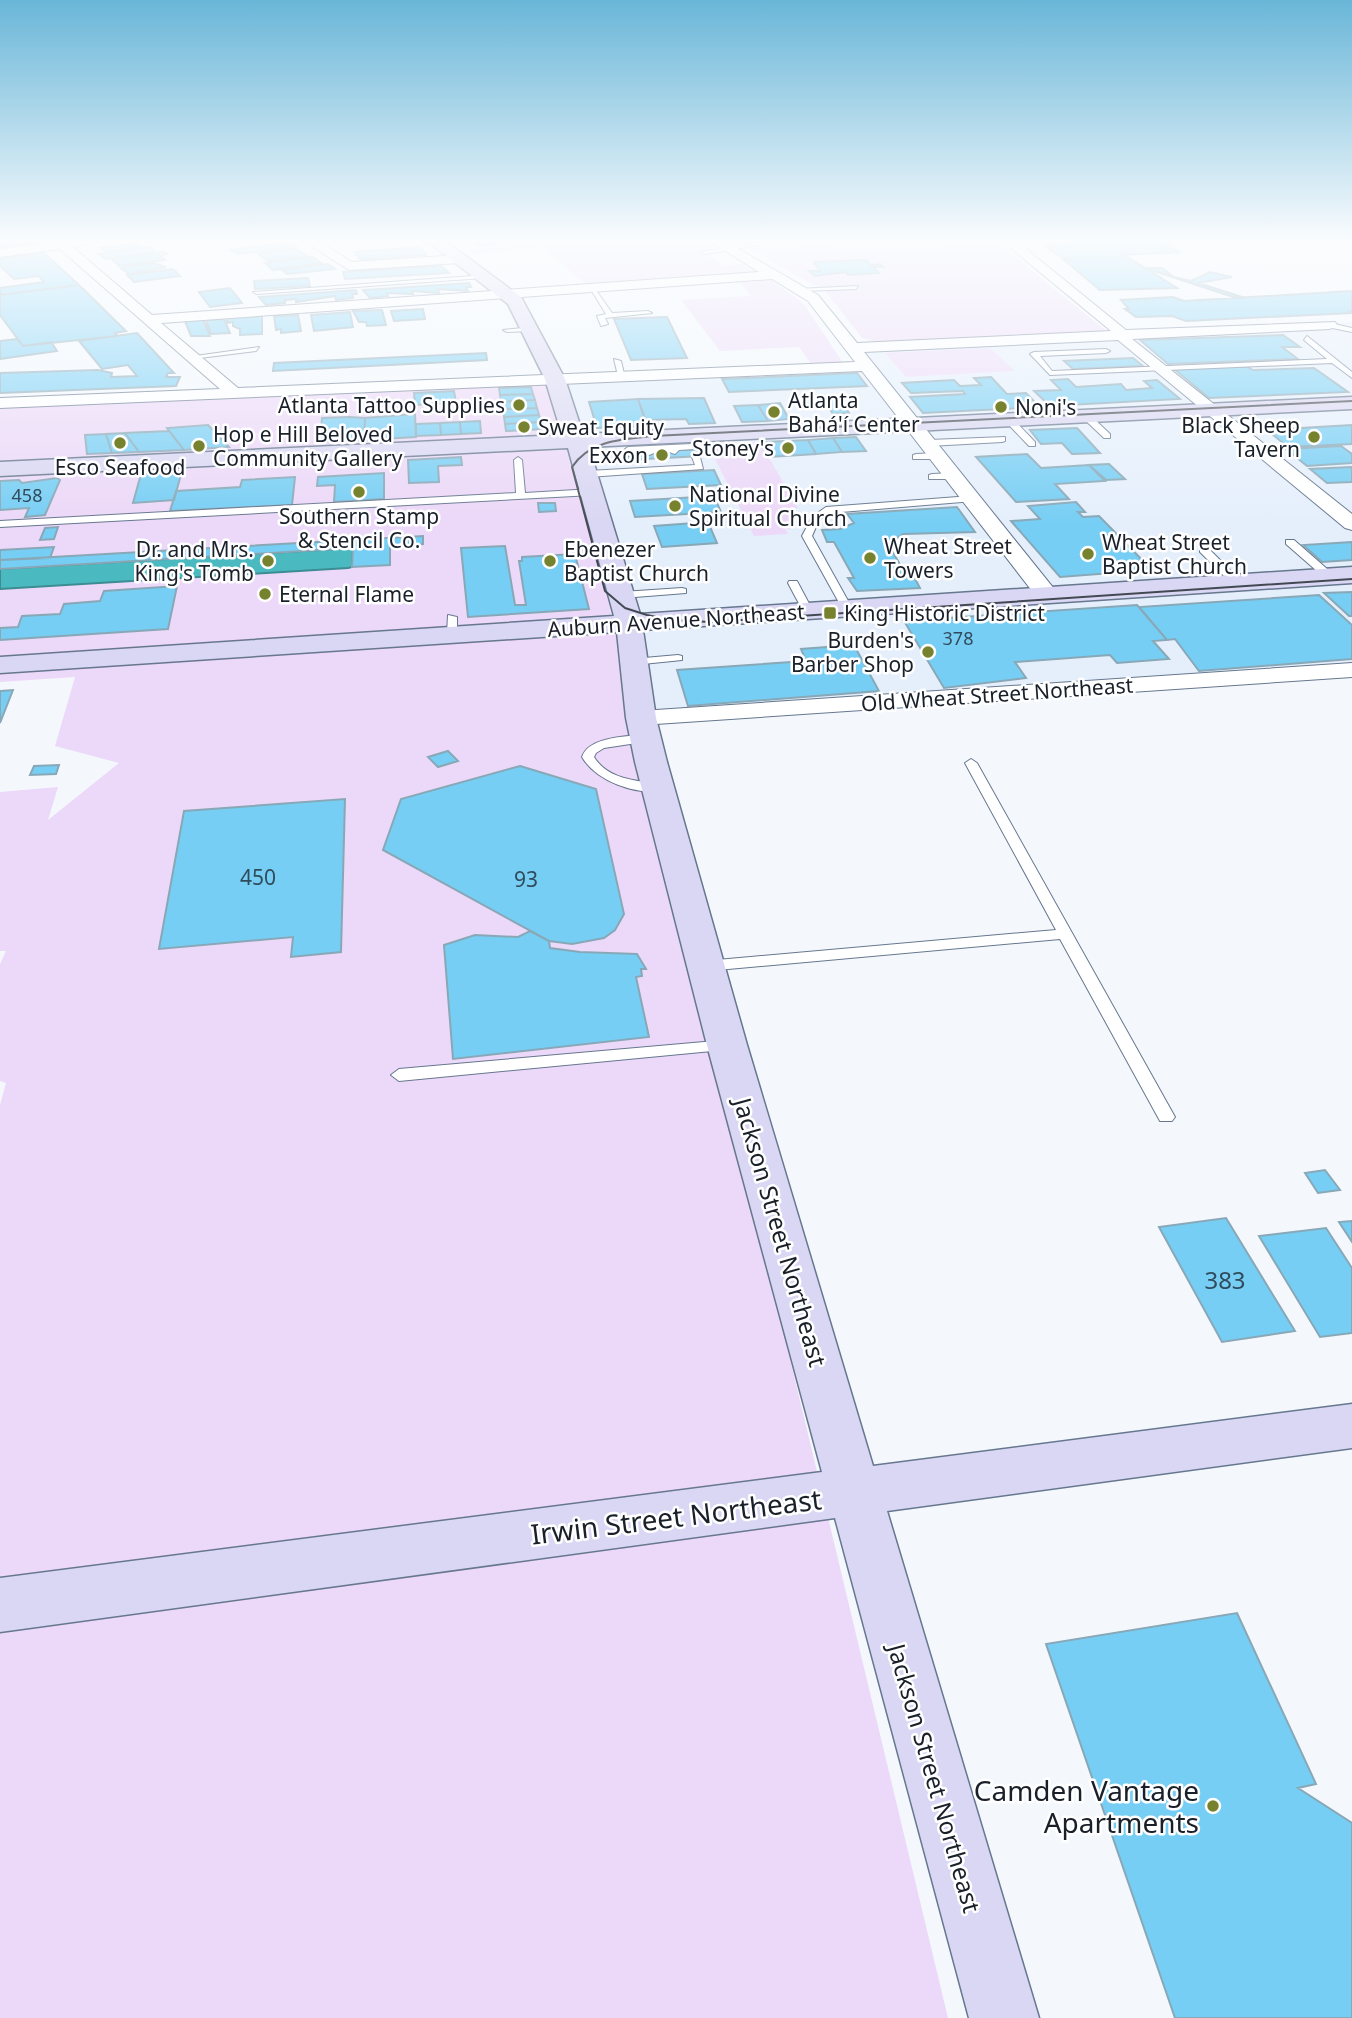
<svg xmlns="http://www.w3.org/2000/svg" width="1352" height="2018" viewBox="0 0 1352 2018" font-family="'Noto Sans',sans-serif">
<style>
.built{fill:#e5effc}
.green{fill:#ecd8f8}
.water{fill:#4bbac0;stroke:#3c8c93;stroke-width:2}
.building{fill:#77cef4;stroke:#88a8b7;stroke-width:2}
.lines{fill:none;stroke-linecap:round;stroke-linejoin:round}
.lane-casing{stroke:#66778e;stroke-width:2}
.street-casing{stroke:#66778e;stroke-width:2}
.secondary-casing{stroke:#66778e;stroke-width:3}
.lane{fill:#fff;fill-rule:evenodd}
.street{fill:#fff;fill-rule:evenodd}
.secondary{fill:#d9d7f3;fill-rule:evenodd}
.tram{stroke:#434952;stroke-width:2}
.poi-dot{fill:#77822e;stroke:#fff;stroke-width:2.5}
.labels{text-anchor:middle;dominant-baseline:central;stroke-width:5;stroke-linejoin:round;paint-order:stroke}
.far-number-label{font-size:18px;fill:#304c5c}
.far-poi-label{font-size:21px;fill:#19202a;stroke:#fff;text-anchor:start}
.far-street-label{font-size:21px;fill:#19202a;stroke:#fff}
.number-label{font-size:21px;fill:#304c5c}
.street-label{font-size:24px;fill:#19202a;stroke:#fff}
.near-number-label{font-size:24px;fill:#304c5c}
.near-street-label{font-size:28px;fill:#19202a;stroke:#fff}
.near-poi-label{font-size:28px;fill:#19202a;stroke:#fff;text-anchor:end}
</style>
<rect width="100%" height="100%" fill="#f4f8fd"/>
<path class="built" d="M1352 322V674L655 725 603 524 0 403 866 366 852 348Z"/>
<path class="green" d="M547 240H701L725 253 709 256 724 266 743 264 758 272 587 285 542 247 474 254 467 250Z
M971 240H994L1109 333 881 343 862 338 826 292 748 248 821 245 890 248 975 243Z
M771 280 804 304 843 363 812 365 799 347 720 351 681 300 751 296 740 282Z
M990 348 1015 371 906 377 885 353Z
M555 379 948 2018H0V1105L6 1083 0 1081V964L6 951H0V792L58 787 48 820 119 763 55 746 75 677 0 682V403Z
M760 442 798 508 785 510 795 528 785 529 788 534 754 536 708 445Z"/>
<path class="water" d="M353 548 352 567 348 568 0 589V569Z"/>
<path class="building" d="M0 240H58L0 247Z
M487 240H525L480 246 473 242Z
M1083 240H1166L1172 244 1162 245 1181 252 1118 255 1129 258 1177 288 1100 290 1064 260H1071L1069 258H1063L1046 247 1051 246 1048 244Z
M288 242 296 247 238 254 231 250Z
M137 243 143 247 106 252 101 248Z
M150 247 156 252 105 259 99 254Z
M420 247 426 255 360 260 355 252Z
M296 249 307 256 268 261 258 254Z
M163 252 167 254 160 255 165 260 119 266 111 258Z
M44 253 79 285 0 295V288L44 282 39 276 14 279 0 266V259Z
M313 257 321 263 273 270 265 263Z
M866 260 871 265 880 264 883 267H873L879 273 848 275 846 272 815 276 809 271H820L814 262Z
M153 263 166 267 129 274 121 268Z
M328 264 335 269 287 274 282 270Z
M441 266 449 273 345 279 343 272Z
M1145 268H1162L1174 277 1191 281 1210 272 1232 277 1198 283 1245 298H1236Z
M173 269 180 276 134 282 127 275Z
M308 278 310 286 255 289 254 281Z
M469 283 471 287H466L468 291 438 289 439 293 412 291 413 294 387 293 388 296 370 298 363 290Z
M79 285 126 331 115 333 117 336 23 346 0 315V295Z
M230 288 242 303 210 307 199 292Z
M356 290 357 294H352L353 298 336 300 335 296 296 302V299L285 300V303L266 305 259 297Z
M1352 291V311L1349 312 1351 313 1186 321 1172 316 1136 317 1125 309H1129L1121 300 1173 297 1184 301Z
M423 309 425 319 394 321 391 311Z
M382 310 386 325 367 326 366 322H359L353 311Z
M350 312 353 327 314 331 311 315Z
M298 315 301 331 281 333V329L276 330 274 316Z
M262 316V334L240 335V329L233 326V322L227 323V318Z
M667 317 687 358 631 360 614 319Z
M203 319 210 336H191L185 321Z
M224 319 230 333 211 334 206 320Z
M137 333 174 373H168L166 377H180L176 386 0 393V373L98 370 112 373 111 377 137 376 128 365 102 369 79 341Z
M1283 335 1300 347H1282L1298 359 1168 364 1140 340Z
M17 339 23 346 51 342 57 351 0 359V341Z
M486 353 487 360 273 371 274 363Z
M1133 358 1143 366 1073 369 1064 361Z
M1246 366 1253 370 1314 368 1348 392 1209 398 1174 369Z
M857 373 867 386 729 392 722 379Z
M991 377 1007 394 1026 393 1040 407 923 413 910 397 965 394 963 391 911 393 902 383 954 380 960 386 981 385 974 378Z
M1068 379 1076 387 1121 384 1126 390 1152 388 1144 381 1157 380 1180 399 1050 406 1034 391 1061 390 1051 380Z
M531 387 533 394 500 395 499 388Z
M454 391 456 403 415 405 414 393Z
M533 394 535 400 501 402 500 395Z
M840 396 849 413 833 414 827 405 801 407 796 398Z
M704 398 715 423 689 424 686 419 645 420 638 399Z
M638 399 648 426 597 428 589 402Z
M535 400 537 408 503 409 501 402Z
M780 403 789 419 768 421 758 405Z
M758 405 768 421 742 422 734 406Z
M537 408 539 415 504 417 503 409Z
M415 414 416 437 364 440 365 418Z
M539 415 541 422 505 424 504 417Z
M349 417 365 418 364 440 320 442 322 418Z
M480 421 481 433 461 434 460 422Z
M460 422 461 434 441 435 440 423Z
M541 422 542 429 506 431 505 424Z
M440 423 441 435 416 436V424Z
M208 425 229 447 184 450 167 428Z
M1352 425V444L1288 447 1267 430Z
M1077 428 1100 453 1072 454 1062 443 1041 444 1030 430Z
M169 431 184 450 139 452 125 433Z
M125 433 139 452 112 453 106 434Z
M106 434 112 453 87 454 85 435Z
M856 437 866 451 842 452 833 438Z
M833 438 842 452 816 454 808 440Z
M808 440 816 454 768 457 760 442Z
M1341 446 1352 454V463L1307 466 1286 449Z
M698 449 701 456 627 460 624 453Z
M1027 454 1041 468 1089 465 1105 481 1055 484 1069 499 1016 502 976 457Z
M461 457 462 465 438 466 439 482 409 483 408 460Z
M1109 464 1125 479 1106 480 1089 465Z
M1352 467V482L1327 483 1310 469Z
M714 470 721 485 647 489 642 474Z
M182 471 174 500 133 503 141 474Z
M384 473V499L334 502 335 485 317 486 318 477Z
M295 477 292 505 170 511 176 491 240 487 242 480Z
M57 478 60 480 45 515 25 517 29 508 0 510V481L19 480 22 483Z
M714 496 721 512 635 517 630 501Z
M1076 502 1085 512H1078L1083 517 1099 516 1152 570 1060 577 1011 521 1040 519 1028 506Z
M538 503H555L556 511 539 512Z
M957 507 975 532 903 534 888 544 905 573H912L920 588 857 591 848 578H854L834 542H827L822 530 840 529 854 523 847 514Z
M708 522 717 543 662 547 654 526Z
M58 527 54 539 40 540 45 528Z
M423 536V544L390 546V565L352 567 353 548 0 569V560Z
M1352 542V560L1322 562 1303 545Z
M505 546 515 605H526L519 561H522V557L575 554 589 609 468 617 461 548Z
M54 547 50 558 0 560V550Z
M177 586 168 629 0 640V628L18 627 22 616 60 614 64 604 100 601 104 591Z
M1352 592V616H1349L1324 593Z
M1319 595 1352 625V659L1199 671 1175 639 1167 640 1139 607Z
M1137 605 1167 640 1153 641 1169 659 1117 663 1110 655 1015 662 1026 678 944 688 904 621Z
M854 645 879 691 688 706 677 670 806 661 801 649Z
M13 690 0 723V691Z
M448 751 458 761 438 767 428 757Z
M59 765 56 774 30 775 34 766Z
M520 766 596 789 624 914 615 930 604 938 572 944 549 941 383 850 401 799Z
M345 799 341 952 291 957 293 937 159 949 184 811Z
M530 931 549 941 550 948 580 952 637 954 646 969H641L642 976 636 977 649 1037 453 1059 444 945 475 935 518 937Z
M1325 1170 1340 1190 1318 1193 1305 1173Z
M1226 1218 1295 1331 1222 1342 1159 1227Z
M1352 1221V1242L1339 1222Z
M1326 1228 1352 1268V1333L1320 1337 1259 1236Z
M1237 1613 1316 1784 1298 1788 1352 1823V2018H1175L1046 1644Z"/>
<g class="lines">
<g class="lane-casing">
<path id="lane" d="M771 240H788L704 254 701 252Z
M843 240H945L942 242Z
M1298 240H1310L1289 246 1286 244Z
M486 275 484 278 256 294 253 292Z
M593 286 612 313 648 311 652 313 605 318 608 324 601 326 597 316 606 314 590 288Z
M858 286 856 289 801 291 798 289Z
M1330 323 1352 328V332L1327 327Z
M532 327 529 331 507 332 503 330Z
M1307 336 1352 372V378L1332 363 1050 375 1030 354 1034 352 1106 349 1110 351 1106 353 1040 356 1052 371 1327 359 1304 340Z
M259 347 256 351 192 359 188 357Z
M614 359 621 361 625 378 618 376Z
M1085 416H1091L1110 434V438H1104L1085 420Z
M1008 420H1014L1035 442V446H1029L1008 424Z
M1005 437V441L1002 442 929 446 925 443 929 440Z
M692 444 695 445V449L679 450 675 454C666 450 658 451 649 455 637 452 639 453 629 456L624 450 628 447Z
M696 454 700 457 703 469 588 477 583 474 588 471 695 465 692 457Z
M916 454 938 453 942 456 938 459H913V455Z
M518 457 522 460 525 493 593 489 598 492 593 495 0 527V521L516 493 514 460Z
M932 474 954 473 959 476 954 479H929V475Z
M971 496 976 499 974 501 829 513 819 520 812 536 852 608 847 611 842 608 802 536 812 517 826 507Z
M1286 540H1294L1334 575V579H1326L1286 544Z
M1200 548H1208L1241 581V585H1233L1200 552Z
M789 581H797L813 611 812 613H804L788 583Z
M682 588 686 589V593L622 598 617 595 622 592Z
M448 615 457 617V636L447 634Z
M678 655 682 656V660L633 665 627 662 633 659Z
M646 734 652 738 650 741 604 748 596 753 594 757C609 781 638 780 663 785V791C635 795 596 781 582 757 589 736 627 737 646 734Z
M971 759 977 763 1175 1117 1172 1121H1160L1060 939 706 971 698 966 706 961 1056 930 965 763Z
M727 1040 735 1045 733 1049 399 1081 391 1075 399 1069Z"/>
</g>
<g class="street-casing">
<path id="street" d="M71 240H108L73 247 152 315 759 272 708 240H723L818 295 857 343 1111 331 1001 240H1015L1126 330 1335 322 1337 325 1330 329 1132 339 1352 514V530L1345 528 1118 340 864 352 1055 590 1058 595 1047 601 1039 600 862 371 0 408V398L220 389 60 249 0 257V249ZM772 279 808 301 855 362 238 388 161 323Z
M302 240H317L352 262 460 255 466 259 460 263 349 270Z
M1352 663V677L641 725 632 723 629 718 632 713 641 711Z"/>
</g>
<g class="secondary-casing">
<path id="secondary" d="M426 240H444L521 297 565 379 583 434 1352 397V409L589 447 640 614 1352 567V583L643 630 656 718 667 762 747 1045 873 1466 1352 1404V1448L887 1511 1039 2018H969L835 1518 0 1632V1578L822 1472 707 1045 635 762 626 718 617 632 0 673V657L614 616 568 448 0 476V462L562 435 545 379 508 304Z"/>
</g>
<use href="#lane" class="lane"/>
<use href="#street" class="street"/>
<use href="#secondary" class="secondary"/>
<path class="tram" d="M1352 401 653 436C623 439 590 440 572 467L605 591 625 608 647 615 670 620 711 622 1352 579"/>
</g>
<linearGradient id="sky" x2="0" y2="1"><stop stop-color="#69b6d8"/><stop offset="0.46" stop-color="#fafcfe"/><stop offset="1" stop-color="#fafcfe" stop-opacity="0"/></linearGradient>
<rect width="1352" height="523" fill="url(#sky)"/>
<g class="poi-dot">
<circle cx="519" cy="405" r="7"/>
<circle cx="1001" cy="407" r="7"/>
<circle cx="774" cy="412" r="7"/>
<circle cx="524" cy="427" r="7"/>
<circle cx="1314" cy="437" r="7"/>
<circle cx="120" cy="443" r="7"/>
<circle cx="199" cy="446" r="7"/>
<circle cx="788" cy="448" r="7"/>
<circle cx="662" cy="455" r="7"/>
<circle cx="359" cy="492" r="7"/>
<circle cx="675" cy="506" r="7"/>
<circle cx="1088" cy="554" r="7"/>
<circle cx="870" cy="558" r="7"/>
<circle cx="268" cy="561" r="7"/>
<circle cx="550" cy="561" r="7"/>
<circle cx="265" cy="594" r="7"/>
<rect x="823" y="606" width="14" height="14" rx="3.5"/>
<circle cx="928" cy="652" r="7"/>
<circle cx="1213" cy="1806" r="7"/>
</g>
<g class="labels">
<g class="far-number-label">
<text x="27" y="495">458</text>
<text x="958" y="638">378</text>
</g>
<g class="far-poi-label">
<text x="788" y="400">Atlanta<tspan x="788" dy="24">Bahá'í Center</tspan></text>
<text x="505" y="405" text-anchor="end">Atlanta Tattoo Supplies</text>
<text x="1015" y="407">Noni's</text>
<text x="1300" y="425" text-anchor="end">Black Sheep<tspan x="1300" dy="24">Tavern</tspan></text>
<text x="538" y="427">Sweat Equity</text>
<text x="213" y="434">Hop e Hill Beloved<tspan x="213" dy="24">Community Gallery</tspan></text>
<text x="774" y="448" text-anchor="end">Stoney's</text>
<text x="648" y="455" text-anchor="end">Exxon</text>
<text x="120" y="467" text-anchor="middle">Esco Seafood</text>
<text x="689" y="494">National Divine<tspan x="689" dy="24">Spiritual Church</tspan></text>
<text x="359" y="516" text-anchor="middle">Southern Stamp<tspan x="359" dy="24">&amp; Stencil Co.</tspan></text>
<text x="1102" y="542">Wheat Street<tspan x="1102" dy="24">Baptist Church</tspan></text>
<text x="884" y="546">Wheat Street<tspan x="884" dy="24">Towers</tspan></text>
<text x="254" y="549" text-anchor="end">Dr. and Mrs.<tspan x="254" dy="24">King's Tomb</tspan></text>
<text x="564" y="549">Ebenezer<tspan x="564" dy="24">Baptist Church</tspan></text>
<text x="279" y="594">Eternal Flame</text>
<text x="844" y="613">King Historic District</text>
<text x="914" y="640" text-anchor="end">Burden's<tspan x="914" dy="24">Barber Shop</tspan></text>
</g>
<g class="far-street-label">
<text transform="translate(676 620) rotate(-4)">Auburn Avenue Northeast</text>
<text transform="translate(997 694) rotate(-4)">Old Wheat Street Northeast</text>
</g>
<g class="number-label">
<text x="258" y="877">450</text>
<text x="526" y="879">93</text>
</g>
<g class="street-label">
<text transform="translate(781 1232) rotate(74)">Jackson Street Northeast</text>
<text transform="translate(935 1778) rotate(74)">Jackson Street Northeast</text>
</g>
<g class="near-number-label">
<text x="1225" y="1279">383</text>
</g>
<g class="near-street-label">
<text transform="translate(676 1516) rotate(-7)">Irwin Street Northeast</text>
</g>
<g class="near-poi-label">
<text x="1199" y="1790">Camden Vantage<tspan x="1199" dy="32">Apartments</tspan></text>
</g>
</g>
</svg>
